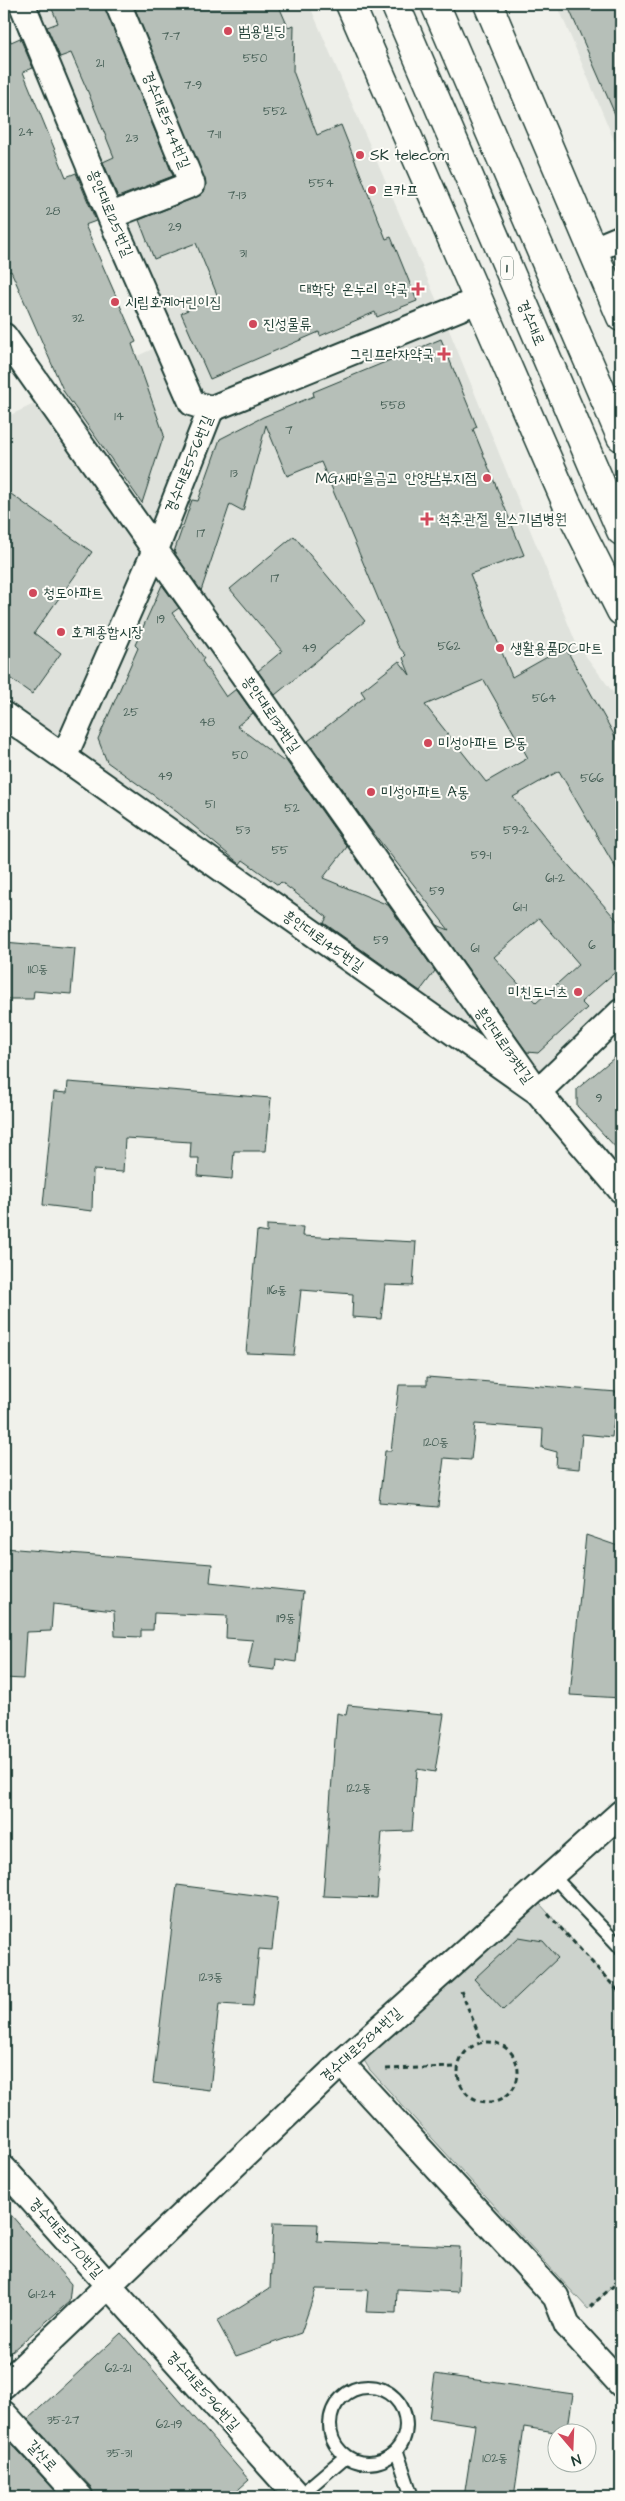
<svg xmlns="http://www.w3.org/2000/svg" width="625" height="2501" viewBox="0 0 625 2501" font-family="'Architects Daughter','Poor Story',sans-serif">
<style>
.built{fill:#dfe2dc}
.green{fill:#cdd3cd;stroke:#768880}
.building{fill:#b6bfb8;stroke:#1f3d34;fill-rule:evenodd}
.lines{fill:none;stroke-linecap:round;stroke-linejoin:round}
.service-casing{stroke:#1f3d34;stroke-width:16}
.minor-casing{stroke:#1f3d34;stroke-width:29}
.primary-casing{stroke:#1f3d34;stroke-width:31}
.path{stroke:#1f3d34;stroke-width:3;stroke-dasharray:5 4;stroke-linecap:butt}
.service{stroke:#fdfcf7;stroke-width:12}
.minor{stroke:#fdfcf7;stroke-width:25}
.primary{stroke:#fdfcf7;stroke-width:28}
.poi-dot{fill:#d1495b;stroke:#fdfcf7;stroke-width:2}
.labels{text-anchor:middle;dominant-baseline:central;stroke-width:4;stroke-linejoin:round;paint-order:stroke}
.number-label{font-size:12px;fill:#455e55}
.shield{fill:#fdfcf7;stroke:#62766e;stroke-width:1}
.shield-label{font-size:14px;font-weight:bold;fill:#1f3d34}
.poi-label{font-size:15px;fill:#1f3d34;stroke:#fdfcf7;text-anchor:start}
.street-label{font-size:15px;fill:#1f3d34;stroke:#fdfcf7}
</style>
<rect width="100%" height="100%" fill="#f0f1eb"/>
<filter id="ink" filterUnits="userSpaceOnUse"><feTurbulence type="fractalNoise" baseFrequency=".02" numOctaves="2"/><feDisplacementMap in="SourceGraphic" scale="10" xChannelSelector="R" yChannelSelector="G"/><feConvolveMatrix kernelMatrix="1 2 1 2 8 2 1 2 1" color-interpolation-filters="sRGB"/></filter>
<g filter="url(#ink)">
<path class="built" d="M22 4H309L443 315 576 643 621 703V1012L538 1092 4 713V418L161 345Z
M557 4H621V157Z"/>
<path class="green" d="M531 1894 621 1994V2279L588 2309 370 2070 357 2049Z"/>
<path class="building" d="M50 4H104L173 176 118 197 103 162 114 157 88 92 71 53 60 57 47 27 58 23Z
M133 4H278L288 27 294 25 293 71 317 135 341 125 386 239 391 237 417 301 377 317 375 312 320 336 319 332 210 379 181 313 218 297 196 243 154 259 139 220 197 197 204 192 206 186Z
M567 4H621V128Z
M4 26 11 42 20 38 33 68 23 72 66 177 76 173 96 221 85 225 136 342 132 344 164 435 142 503 64 392 11 271 4 274Z
M441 339 477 427 473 429 524 555 470 574 512 677 565 647 621 747V877L559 771 513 797 557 852 621 925V967L581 1002 587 1008 538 1053 527 1052 437 925 449 930 368 826 308 741 365 697 361 691 399 661 410 675 403 658 406 655 398 646 321 462 287 476 266 425 243 511 230 504 201 591 174 552 192 500 198 501 220 439 263 417 314 396 313 392ZM484 680 528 758 486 782 425 705ZM539 918 579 964 536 1003 494 957Z
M4 489 92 552 34 633 61 653 32 694 4 674Z
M294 536 365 621 275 695 258 671 282 651 230 589Z
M162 585 179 608 172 613 204 658 202 661 226 697 236 689 253 713 237 726 283 761 285 759 347 847 323 878 388 905 435 971 420 991 324 923 327 917 281 882 278 885 243 860 240 864 177 812 107 762 98 739 138 648 135 645Z
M4 942 75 948 71 994 34 991 33 999H4Z
M621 1052V1153L577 1106V1089Z
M68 1082 271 1098 266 1151H234L232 1179 198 1176 199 1158H190L191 1142 125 1138 123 1172 93 1170 92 1211 43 1205 54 1092 67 1093Z
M267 1225 303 1227 302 1236 416 1242 413 1286 385 1285 381 1319 352 1317 353 1294 301 1290 294 1355 246 1353 257 1231 267 1233Z
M427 1377 617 1392 612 1437 582 1434 579 1469 556 1467 557 1452 542 1448 543 1429 475 1424 471 1460 444 1458 438 1507 379 1502 385 1451H391L399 1385H427Z
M586 1535 621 1547V1698L570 1695Z
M4 1548 212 1564 210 1582 303 1592 296 1662 276 1659 275 1670 248 1667 253 1640 226 1638 227 1616 154 1613 153 1630H141V1637L115 1636 114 1611 53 1604 51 1631 26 1632 23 1679 4 1678Z
M348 1705 444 1714 435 1772 417 1769 412 1831 382 1832 377 1898 323 1896 337 1713 346 1715Z
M177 1885 278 1898 272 1950 259 1949 253 2006 219 2004 210 2090 153 2083Z
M519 1937 543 1941 558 1958 503 2010 474 1979Z
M4 2207 71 2284 69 2302 4 2358Z
M273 2223 318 2224 317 2241 460 2247 458 2292 397 2289 396 2313 366 2312 368 2290 316 2289 301 2333 236 2356 217 2321 270 2288Z
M121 2333 249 2480 230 2497H94L91 2487 28 2419Z
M435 2374 573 2394 567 2434 524 2427 514 2497H464L475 2425 429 2418Z
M6 2438 61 2497H4V2440Z"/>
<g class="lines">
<g class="service-casing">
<path id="service" d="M552 1875 621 1948
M330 2425a38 38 0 1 1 76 0a38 38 0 1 1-76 0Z
M397 2452 412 2497
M298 2497 345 2457"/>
</g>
<g class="minor-casing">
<path id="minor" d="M22 4 110 216 192 403 211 409
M110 216 192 184 118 4
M592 250 621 238
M4 336 538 1092
M4 715 538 1092 621 1190
M64 757 155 551 211 409 479 300
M538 1092 621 1012
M341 2063 556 2297 567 2325 621 2384
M4 2169 298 2497
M4 2385 341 2063 621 1813
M4 2414 80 2497"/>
</g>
<g class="primary-casing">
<path id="primary" d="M350 4 567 504 621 611
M395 4 621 531
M435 4 621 437
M488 4 621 317"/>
</g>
<path class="path" d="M548 1914 621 1994
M461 1991 482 2042
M458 2072a30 30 0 1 1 60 0a30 30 0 1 1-60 0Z
M386 2069 458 2067
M590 2307 621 2279"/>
<use href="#service" class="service"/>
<use href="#minor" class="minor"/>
<use href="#primary" class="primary"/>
</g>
</g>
<g class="poi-dot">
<circle cx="228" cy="31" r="5"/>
<circle cx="360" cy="155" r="5"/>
<circle cx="372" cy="190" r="5"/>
<path d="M415.5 281.5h5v5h5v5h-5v5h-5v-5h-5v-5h5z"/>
<circle cx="115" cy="302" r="5"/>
<circle cx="253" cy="324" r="5"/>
<path d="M441.5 346.5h5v5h5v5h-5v5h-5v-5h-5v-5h5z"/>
<circle cx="487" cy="478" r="5"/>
<path d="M424.5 511.5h5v5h5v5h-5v5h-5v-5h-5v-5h5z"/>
<circle cx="33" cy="593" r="5"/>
<circle cx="61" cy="632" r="5"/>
<circle cx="500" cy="648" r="5"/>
<circle cx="428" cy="743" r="5"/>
<circle cx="371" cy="792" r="5"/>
<circle cx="578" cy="992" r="5"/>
</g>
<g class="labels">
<g class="number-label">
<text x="171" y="36">7-7</text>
<text x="255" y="58">550</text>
<text x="100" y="63">21</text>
<text x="193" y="85">7-9</text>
<text x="275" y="111">552</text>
<text x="26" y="132">24</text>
<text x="214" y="134">7-11</text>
<text x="132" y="138">23</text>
<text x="321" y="183">554</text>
<text x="237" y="195">7-13</text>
<text x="53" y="211">28</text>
<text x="175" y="227">29</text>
<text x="243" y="253">31</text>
<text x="78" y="318">32</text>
<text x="393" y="405">558</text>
<text x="119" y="416">14</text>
<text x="289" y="430">7</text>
<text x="234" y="473">13</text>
<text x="201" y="533">17</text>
<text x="275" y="578">17</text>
<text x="161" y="619">19</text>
<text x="449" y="646">562</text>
<text x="309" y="648">49</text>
<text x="544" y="698">564</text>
<text x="131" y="712">25</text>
<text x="207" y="722">48</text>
<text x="240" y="755">50</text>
<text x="165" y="776">49</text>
<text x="592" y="778">566</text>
<text x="210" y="804">51</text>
<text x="292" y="808">52</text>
<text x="243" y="830">53</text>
<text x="516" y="830">59-2</text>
<text x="280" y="850">55</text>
<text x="481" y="855">59-1</text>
<text x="555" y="878">61-2</text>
<text x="437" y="891">59</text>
<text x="520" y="907">61-1</text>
<text x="381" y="940">59</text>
<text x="592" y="945">6</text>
<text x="475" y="948">61</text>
<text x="38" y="969">110동</text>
<text x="599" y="1098">9</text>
<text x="277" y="1290">116동</text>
<text x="436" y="1442">120동</text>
<text x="286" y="1618">119동</text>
<text x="359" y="1788">122동</text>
<text x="211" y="1977">123동</text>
<text x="42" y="2294">61-24</text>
<text x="118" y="2368">62-21</text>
<text x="63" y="2420">35-27</text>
<text x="169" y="2424">62-19</text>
<text x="119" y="2453">35-31</text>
<text x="495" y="2458">102동</text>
</g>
<rect class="shield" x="501" y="256.5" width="12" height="23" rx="4"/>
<g class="shield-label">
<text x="507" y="268">1</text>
</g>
<g class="poi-label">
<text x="238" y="31">범용빌딩</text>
<text x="370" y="155">SK telecom</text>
<text x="382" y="190">르카프</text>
<text x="408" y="289" text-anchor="end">대학당 온누리 약국</text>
<text x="125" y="302">시립호계어린이집</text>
<text x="263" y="324">진성물류</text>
<text x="434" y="354" text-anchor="end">그린프라자약국</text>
<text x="477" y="478" text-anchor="end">MG새마을금고 안양남부지점</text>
<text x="438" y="519">척추.관절 윌스기념병원</text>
<text x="43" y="593">청도아파트</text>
<text x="71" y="632">호계종합시장</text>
<text x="510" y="648">생활용품DC마트</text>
<text x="438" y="743">미성아파트 B동</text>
<text x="381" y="792">미성아파트 A동</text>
<text x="568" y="992" text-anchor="end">미친도너츠</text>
</g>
<g class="street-label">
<text transform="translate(166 120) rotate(68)">경수대로544번길</text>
<text transform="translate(110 213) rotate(67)">흥안대로125번길</text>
<text transform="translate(531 323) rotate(67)">경수대로</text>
<text transform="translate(189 464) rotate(-68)">경수대로556번길</text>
<text transform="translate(271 714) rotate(55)">흥안대로133번길</text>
<text transform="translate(323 941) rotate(35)">흥안대로145번길</text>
<text transform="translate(504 1045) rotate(55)">흥안대로133번길</text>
<text transform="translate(361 2045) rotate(-42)">경수대로584번길</text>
<text transform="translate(66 2238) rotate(48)">경수대로570번길</text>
<text transform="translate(203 2391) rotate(48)">경수대로596번길</text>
<text transform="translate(42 2456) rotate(48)">갈산로</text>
</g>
</g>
<rect width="625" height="2501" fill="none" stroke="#fdfcf7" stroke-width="20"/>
<rect x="10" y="10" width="605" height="2481" fill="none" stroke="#1f3d34" stroke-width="2" filter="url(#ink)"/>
<g transform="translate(572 2448) rotate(161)"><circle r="24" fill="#fdfcf7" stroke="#a4b0a9"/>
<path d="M0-4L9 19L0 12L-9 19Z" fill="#d1495b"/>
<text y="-8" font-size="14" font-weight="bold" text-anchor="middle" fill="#1f3d34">N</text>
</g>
</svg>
